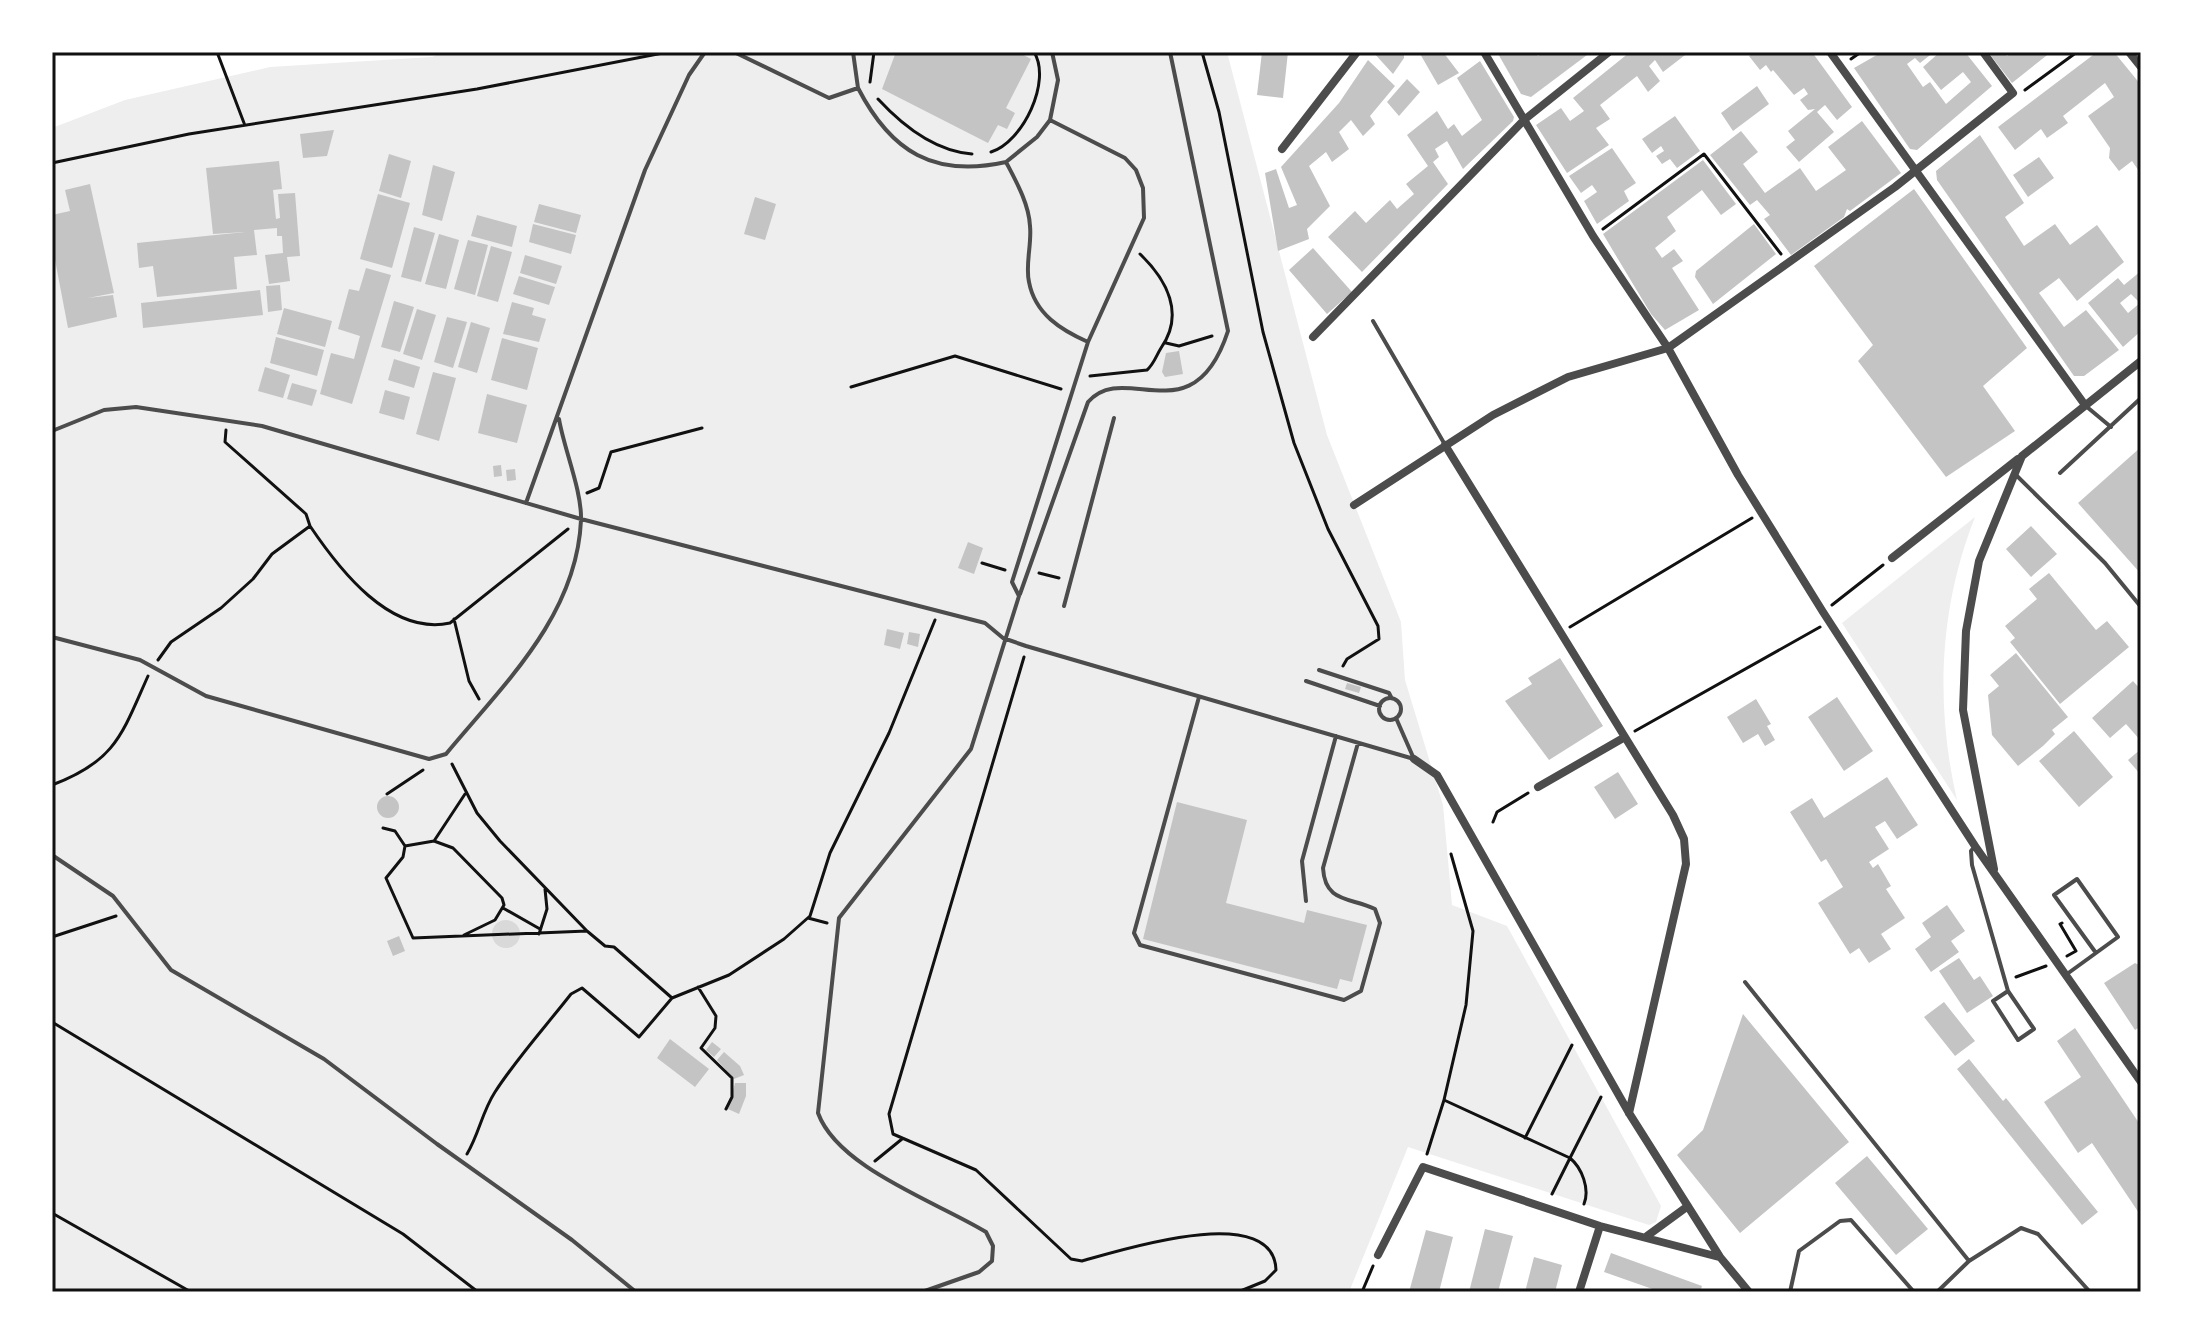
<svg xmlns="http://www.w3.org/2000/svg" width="2193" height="1344" viewBox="0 0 2193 1344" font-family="'Libre Baskerville',serif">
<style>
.green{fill:#eee}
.water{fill:#d9d9d9}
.building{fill:#c4c4c4;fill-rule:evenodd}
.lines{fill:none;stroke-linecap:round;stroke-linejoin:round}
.path{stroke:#111;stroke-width:3}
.service{stroke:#4c4c4c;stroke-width:4}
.minor{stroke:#4c4c4c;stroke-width:8}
.neatline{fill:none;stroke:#111;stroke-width:3}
</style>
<rect width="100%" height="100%" fill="#fff"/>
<path class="green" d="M444 52H1227L1327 435 1401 622 1405 680 1443 805 1452 905 1507 926 1661 1206 1656 1222 1649 1225 1408 1147 1349 1292H52V128L125 100 270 67 432 57Z
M1975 517C1939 608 1935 705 1957 800L1842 623Z"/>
<path class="water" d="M492 934a14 14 0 1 1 28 0a14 14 0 1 1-28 0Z"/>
<path class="building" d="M896 52H1018L1031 59 1006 108 1015 113 1007 129 998 125 988 143 882 89Z
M1262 52H1288L1283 98 1257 95Z
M1373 52H1404V58L1393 74Z
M1419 52H1443L1459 73 1438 85Z
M1497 52H1535L1538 56 1544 52H1591L1531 97 1521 94Z
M1630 52H1689L1663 72 1655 60 1649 66 1660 81 1648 92 1637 76 1600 105 1610 119 1596 128 1609 145 1567 173 1536 125 1561 108 1570 121 1584 111 1573 98Z
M1755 52H1812L1852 107 1837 120 1825 105 1817 112 1834 132 1799 162 1786 147 1795 140 1788 131 1815 109 1808 110 1800 100 1808 94 1804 88 1794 95 1773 70 1771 72 1766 65 1760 70 1749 56Z
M1882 52H1934L1920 63 1915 58 1907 64 1923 87 1930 82 1946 104 1971 82 1963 72 1941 90 1923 67 1940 52H1965L1992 86 1917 150 1910 149 1854 68Z
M1988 52H2003L2007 56 2013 52H2051L2012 83Z
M2097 52H2114L2141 85V174L2132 161 2119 171 2109 158 2110 148 2088 116 2114 97 2105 83 2063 116 2068 123 2047 138 2041 129 2015 150 1998 127Z
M1368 60 1395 86 1370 116 1375 124 1363 136 1351 120 1339 132 1349 149 1332 162 1326 152 1309 166 1330 206 1307 229 1309 239 1278 251 1265 173 1276 169 1289 208 1297 205 1281 167 1339 103Z
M1480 61 1514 117 1513 121 1463 169 1447 141 1435 149 1439 157 1433 162 1448 184 1362 272 1328 237 1355 211 1366 223 1390 200 1397 209 1414 194 1406 184 1428 166 1407 135 1437 111 1448 129 1454 124 1462 136 1482 120 1457 78Z
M1407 79 1420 92 1399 116 1387 102Z
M1757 86 1769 104 1733 131 1721 113Z
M1675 116 1700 151 1677 168 1670 159 1662 164 1656 156 1664 151 1661 146 1652 153 1642 139Z
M1862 121 1901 173 1850 211 1847 209 1844 217 1791 255 1764 219 1770 215 1757 200 1750 205 1710 155 1741 131 1758 152 1743 164 1765 193 1800 168 1816 191 1846 170 1828 147Z
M334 130 327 156 303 158 300 134Z
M1980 135 2024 203 2005 217 2024 246 2055 224 2070 245 2097 225 2124 262 2077 301 2059 278 2039 293 2064 327 2086 310 2119 350 2084 376H2074L1937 180 1936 171Z
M1612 148 1636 183 1624 191 1629 201 1597 224 1584 201 1597 192 1592 185 1581 193 1569 176Z
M389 154 411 161 401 198 379 191Z
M2039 157 2054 178 2028 197 2013 175Z
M1703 160 1736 204 1721 215 1702 190 1667 217 1676 231 1655 248 1662 258 1674 249 1683 261 1672 268 1699 310 1665 330 1651 314 1603 234Z
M279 161 282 189 273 190 276 219 280 218 278 194 295 193 300 256 287 257 290 281 269 284 265 255 283 253 282 236H277V228L254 230 257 255 234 257 237 289 157 297 153 266 139 268 137 243 245 232 213 234 206 168Z
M433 165 455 172 442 221 422 215Z
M90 184 114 293 88 298 113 295 117 317 68 328 52 244V215L70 211 65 190Z
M1914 189 2027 348 1983 386 2015 431 1946 477 1858 361 1873 345 1814 266Z
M378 194 410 203 392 268 360 259Z
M755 197 776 204 765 240 744 234Z
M539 204 581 215 576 233 534 222Z
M477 215 517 226 512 247 471 236Z
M533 224 576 235 571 254 529 242Z
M1754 224 1776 254 1713 304 1695 277 1696 271Z
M414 227 435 233 421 282 401 277Z
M439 234 459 240 446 289 425 284Z
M468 240 488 245 475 295 454 289Z
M491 246 512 252 498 302 477 296Z
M1313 248 1352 292 1327 314 1289 270Z
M525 255 562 266 556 284 520 273Z
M366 268 391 275 352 404 320 394 331 353 354 359 360 336 338 329 349 289 359 291Z
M2141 271V331L2123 347 2088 303 2118 278 2124 285ZM2131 294 2140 303 2128 313 2120 303Z
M519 276 555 287 549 305 513 294Z
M280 285 282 310 268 312 266 286Z
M260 290 263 315 143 328 141 303Z
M394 301 414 307 400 352 381 347Z
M512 302 534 308 532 315 546 319 539 342 503 334Z
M284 308 332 321 325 347 277 334Z
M417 309 436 315 422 360 403 354Z
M447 317 467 322 453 368 434 362Z
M471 322 490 328 477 373 458 367Z
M276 337 324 350 317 376 270 363Z
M502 338 538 348 527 390 491 380Z
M1179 351 1183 374 1165 377 1162 372 1166 353Z
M394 359 420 367 414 388 388 380Z
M265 367 290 375 283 398 258 391Z
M433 372 456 378 439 441 416 434Z
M292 383 317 390 312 406 287 399Z
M385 390 410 397 404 420 379 413Z
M487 394 527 405 517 443 478 433Z
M2141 447V574L2078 503Z
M501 465 502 476 494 477 493 466Z
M515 469 516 480 507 481 506 470Z
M2031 526 2057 554 2031 577 2006 549Z
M968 542 983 548 974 574 958 568Z
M2049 573 2096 630 2107 621 2129 647 2060 704 2010 642 2015 638 2005 626 2037 599 2029 589Z
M887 629 904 633 900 649 884 645Z
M909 632 920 634 918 647 907 644Z
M2016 653 2068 717 2052 730 2055 734 2043 746 2018 766 1992 735 1988 695 1999 686 1990 675Z
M1560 658 1603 726 1549 760 1505 701 1532 684 1528 678Z
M2133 681 2141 690V741L2126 724 2110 738 2092 718Z
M1347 683 1361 687 1359 693 1345 689Z
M1837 697 1873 751 1844 771 1808 717Z
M1756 699 1771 724 1767 726 1775 740 1765 746 1758 734 1743 743 1727 717Z
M2074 731 2113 777 2079 807 2039 761Z
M2141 749V775L2128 760Z
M1618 772 1638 804 1615 819 1594 787Z
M1887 777 1918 825 1897 839 1885 821 1875 827 1889 849 1869 862 1873 868 1878 864 1891 886 1886 889 1905 918 1881 934 1891 949 1869 963 1859 948 1850 954 1818 903 1843 887 1826 859 1821 862 1790 812 1812 798 1824 818Z
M377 807a11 11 0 1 1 22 0a11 11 0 1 1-22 0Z
M1177 802 1247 820 1226 903 1304 923 1307 910 1367 925 1352 982 1340 979 1337 989 1143 939Z
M1947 905 1965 931 1951 941 1959 952 1931 972 1915 949 1931 937 1922 923Z
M399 936 405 951 393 956 387 941Z
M1959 958 1974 980 1980 976 1993 996 1967 1013 1939 971Z
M2135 963 2141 966V1026L2135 1030 2104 983Z
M1944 1002 1975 1041 1955 1056 1924 1017Z
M1743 1014 1849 1142 1740 1233 1677 1155 1703 1130Z
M2075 1028 2141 1126V1216L2092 1143 2078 1153 2044 1102 2081 1077 2057 1041Z
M670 1039 709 1069 695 1087 657 1058Z
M712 1042 721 1049 714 1057 706 1050Z
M724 1052 740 1066 744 1075 734 1079 717 1060Z
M1969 1059 2003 1101 2006 1098 2098 1212 2082 1225 1957 1069Z
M735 1083H746V1096L739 1114 728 1109Z
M1867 1156 1928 1229 1896 1255 1835 1183Z
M1485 1229 1513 1236 1498 1292H1469Z
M1426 1230 1453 1237 1439 1292H1409Z
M1611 1253 1702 1286 1700 1292H1661L1604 1272Z
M1534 1257 1562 1265 1555 1292H1525Z"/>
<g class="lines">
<path class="path" d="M217 52 244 123
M1202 52 1219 112 1263 332 1294 443 1328 529 1378 626 1379 639 1347 659 1343 666
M1851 59 1861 52
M870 82 874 52
M2025 90 2077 52
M878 99C902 125 934 151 972 154
M991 152C1023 142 1052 81 1034 52
M52 163 189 134 477 89 668 52
M1603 229 1704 154 1781 254
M1166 343 1179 346 1212 336
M1090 376 1147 370C1154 364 1156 356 1161 348 1185 314 1167 280 1140 254
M851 387 955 356 1061 389
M587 493 599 488 611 452 702 428
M310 526C339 569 390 636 450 623L568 529
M982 563 1005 570
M1039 573 1059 578
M1832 605 1883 565
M454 619 469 681 479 699
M1570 627 1752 518
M1024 657 889 1114 893 1134 976 1170 1071 1259 1082 1261C1121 1250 1274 1201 1276 1270L1265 1281 1238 1292
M158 660 171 642 221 608 253 579 272 554 310 526 306 514 225 442 226 430
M1635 731 1820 627
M452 764 477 813 500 841 587 931
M52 785C116 761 122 734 148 676
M387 794 423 770
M1493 822 1497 812 1528 793
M383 828 395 831 405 846 403 857 386 878 413 938 587 931 605 946 614 947 672 998 729 975 784 939 810 916 830 853 889 733 935 620
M434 841 465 794
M405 846 434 841 453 848 502 898 504 905 495 920 464 935
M503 908 540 929
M808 918 827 923
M2062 923 2060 924 2076 951 2067 956
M539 934 547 909 545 889
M52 937 116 916
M2016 977 2046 966
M698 987 716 1016 715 1028 701 1048 732 1078V1097L726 1109
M52 1022 403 1234 478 1292
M1444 1100 1570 1158 1552 1194
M1525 1138 1572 1045
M467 1154C479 1134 482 1112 495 1092 517 1058 546 1026 571 994L582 988 639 1037 672 998
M1427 1154 1444 1100 1466 1005 1473 931 1451 854
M875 1161 902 1139
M1584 1204C1590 1189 1582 1168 1570 1158L1601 1097
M52 1213 191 1292
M1362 1292 1373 1266"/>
<path class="service" d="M734 52 829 98 858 88C891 152 934 178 1006 162 1016 181 1029 204 1030 226 1032 244 1025 265 1029 282 1035 314 1061 330 1088 342
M853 52 858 88
M1006 162 1037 137 1050 120
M1373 321 1444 443
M2087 407 2111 427
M52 431 104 410 136 407 262 426 581 519 985 623 1003 638 1026 646 1414 759
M2060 473 2141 398
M2016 475 2105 563 2141 607
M526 503 645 170 689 75 705 52
M1020 594 1088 402C1125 359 1193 438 1228 331L1170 52
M1064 606 1114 418
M52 637 140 660 206 696 429 759 446 754C503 685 577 616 581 520 582 491 564 449 559 419
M1319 670 1389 693 1391 697
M1306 681 1380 706
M1199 697 1134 933 1140 945 1344 1000 1361 991 1380 923 1375 909C1350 897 1325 903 1323 868L1358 743
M1379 709a11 11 0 1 1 22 0a11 11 0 1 1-22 0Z
M1396 718 1414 759
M1975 846 1971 851 1972 865 2008 991 2034 1029 2018 1040 1993 1001 2008 991
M52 855 113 896 171 970 324 1059 437 1144 572 1240 636 1292
M1306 901 1302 861 1336 736
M2067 974 2118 937 2077 879 2054 895 2096 953
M1745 982 1969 1261
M922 1292 979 1272 992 1261 993 1246 986 1232C937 1202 838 1168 818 1113L839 918 971 749 1019 596 1012 582 1088 342 1144 218 1143 188 1136 170 1125 158 1050 120 1058 80 1052 52
M1790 1292 1799 1251 1840 1221 1851 1220 1914 1292
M1937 1292 1969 1261 2021 1228 2038 1234 2090 1292"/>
<path class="minor" d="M1484 52 1593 236 1668 348 1738 475 1823 612 1975 846 2141 1082
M1830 52 2085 405
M2129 52 2141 67
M1282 149 1357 52
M1313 337 1524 120 1609 52
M1445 445 1673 815 1684 839 1686 864 1629 1113
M1354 505 1493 415 1568 377 1668 348 1895 187 2013 93 1983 52
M1892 558 2018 459
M1414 759 1437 775 1629 1113 1720 1257 1749 1292
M1538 787 1625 737
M1994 869 1963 710 1966 631 1979 561 2022 456 2141 361
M1647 1236 1688 1206
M1378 1255 1423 1167 1600 1226 1719 1257
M1579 1292 1600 1226"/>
</g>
<rect width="2193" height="1344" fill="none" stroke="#ffffff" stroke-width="108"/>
<rect x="54" y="54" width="2085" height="1236" class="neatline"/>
</svg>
